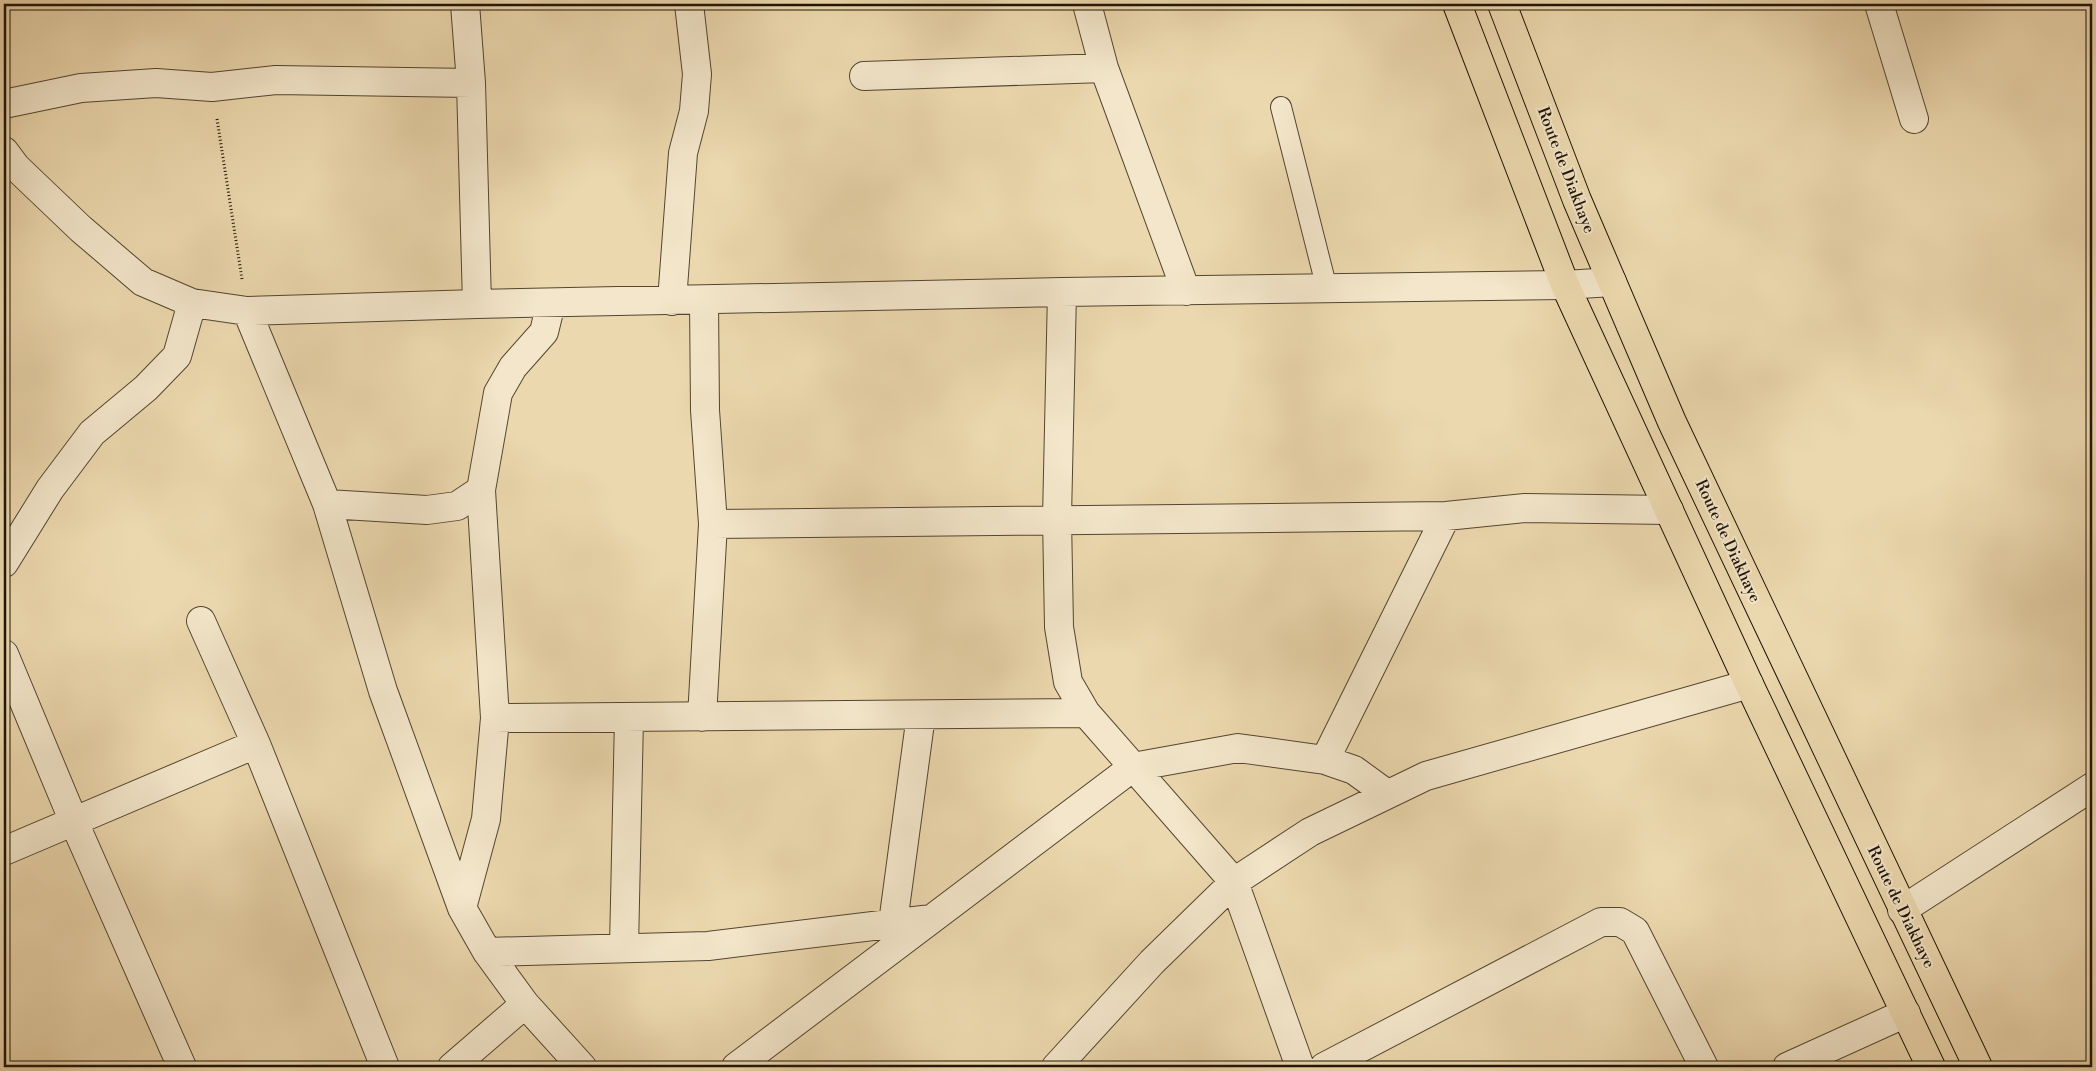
<svg xmlns="http://www.w3.org/2000/svg" width="2096" height="1071" viewBox="0 0 2096 1071" font-family="'Libre Bodoni',serif">
<style>
.lines{fill:none;stroke-linecap:round;stroke-linejoin:round}
.service-casing{stroke:#534530;stroke-width:22}
.minor-casing{stroke:#534530;stroke-width:30}
.primary-casing{stroke:#201406;stroke-width:30}
.path{stroke:#201406;stroke-width:3;stroke-dasharray:1 2.5;stroke-linecap:butt}
.service{stroke:#f3e6ca;stroke-width:20}
.minor{stroke:#f3e6ca;stroke-width:28}
.primary{stroke:#ecd8ae;stroke-width:28}
.labels{text-anchor:middle;dominant-baseline:central;stroke-width:4;stroke-linejoin:round;paint-order:stroke}
.street-label{font-size:16px;fill:#201406;stroke:#f3e6ca}
</style>
<rect width="100%" height="100%" fill="#ecd8ae"/>
<filter id="stains"><feTurbulence type="fractalNoise" baseFrequency=".004" numOctaves="4"/><feColorMatrix values="0 0 0 0 .2 0 0 0 0 .09 0 0 0 0 .02 0 0 0 .5 -.17"/></filter>
<radialGradient id="worn" r=".72"><stop offset=".6" stop-color="#630" stop-opacity="0"/><stop offset="1" stop-color="#630" stop-opacity=".3"/></radialGradient>
<g class="lines">
<g class="service-casing">
<path id="service" d="M1281 107 1327 289"/>
</g>
<g class="minor-casing">
<path id="minor" d="M465 4 471 83 477 304
M1087 4 1104 68 1186 291
M1879 4 1914 119
M864 76 1104 68
M4 104 81 88 156 83 212 87 276 80 471 83
M4 151 16 167 81 229 143 282 192 303 247 311 477 304 1062 292 1565 285 1612 282
M1062 292 1057 518 1059 627 1068 682 1086 713 1234 882 1300 1067
M672 301 683 153 694 111 697 74 689 4
M247 311 327 504 383 691 462 908 487 952 525 1004 582 1067
M327 504 427 510 457 506 481 490
M713 524 1446 516 1525 508 1669 510
M4 563 50 489 92 433 146 388 177 356 192 303
M201 621 256 744 385 1067
M4 654 74 822 182 1067
M702 717 713 524 705 410 704 301
M495 718 1086 713
M1325 760 1446 516
M4 851 256 744
M462 908 486 819 495 718 481 490 498 393 513 367 544 332 551 303
M1902 910 2092 787
M893 923 921 715
M624 947 629 718
M487 952 708 946 931 919
M452 1067 525 1004
M736 1067 1133 767 1238 748 1325 760 1354 770 1387 794
M1056 1067 1152 962 1234 882 1310 832 1426 776 1749 684
M1324 1067 1601 922H1620L1635 931 1704 1067
M1787 1067 1906 1013"/>
</g>
<g class="primary-casing">
<path id="primary" d="M1457 4 1565 285 1749 684 1931 1067
M1502 4 1577 200 1672 422 1978 1067"/>
</g>
<path class="path" d="M217 119 242 279"/>
<use href="#service" class="service"/>
<use href="#minor" class="minor"/>
<use href="#primary" class="primary"/>
</g>
<g class="labels">
<g class="street-label">
<text transform="translate(1566 170) rotate(69)">Route de Diakhaye</text>
<text transform="translate(1728 541) rotate(65)">Route de Diakhaye</text>
<text transform="translate(1901 907) rotate(64)">Route de Diakhaye</text>
</g>
</g>
<rect width="2096" height="1071" fill="none" stroke="#ecd8ae" stroke-width="20"/>
<rect x="5" y="5" width="2086" height="1061" fill="none" stroke="#201406" stroke-width="2.5"/>
<rect x="10" y="10" width="2076" height="1051" fill="none" stroke="#201406"/>
<rect width="100%" height="100%" filter="url(#stains)"/>
<rect width="100%" height="100%" fill="url(#worn)"/>
</svg>
